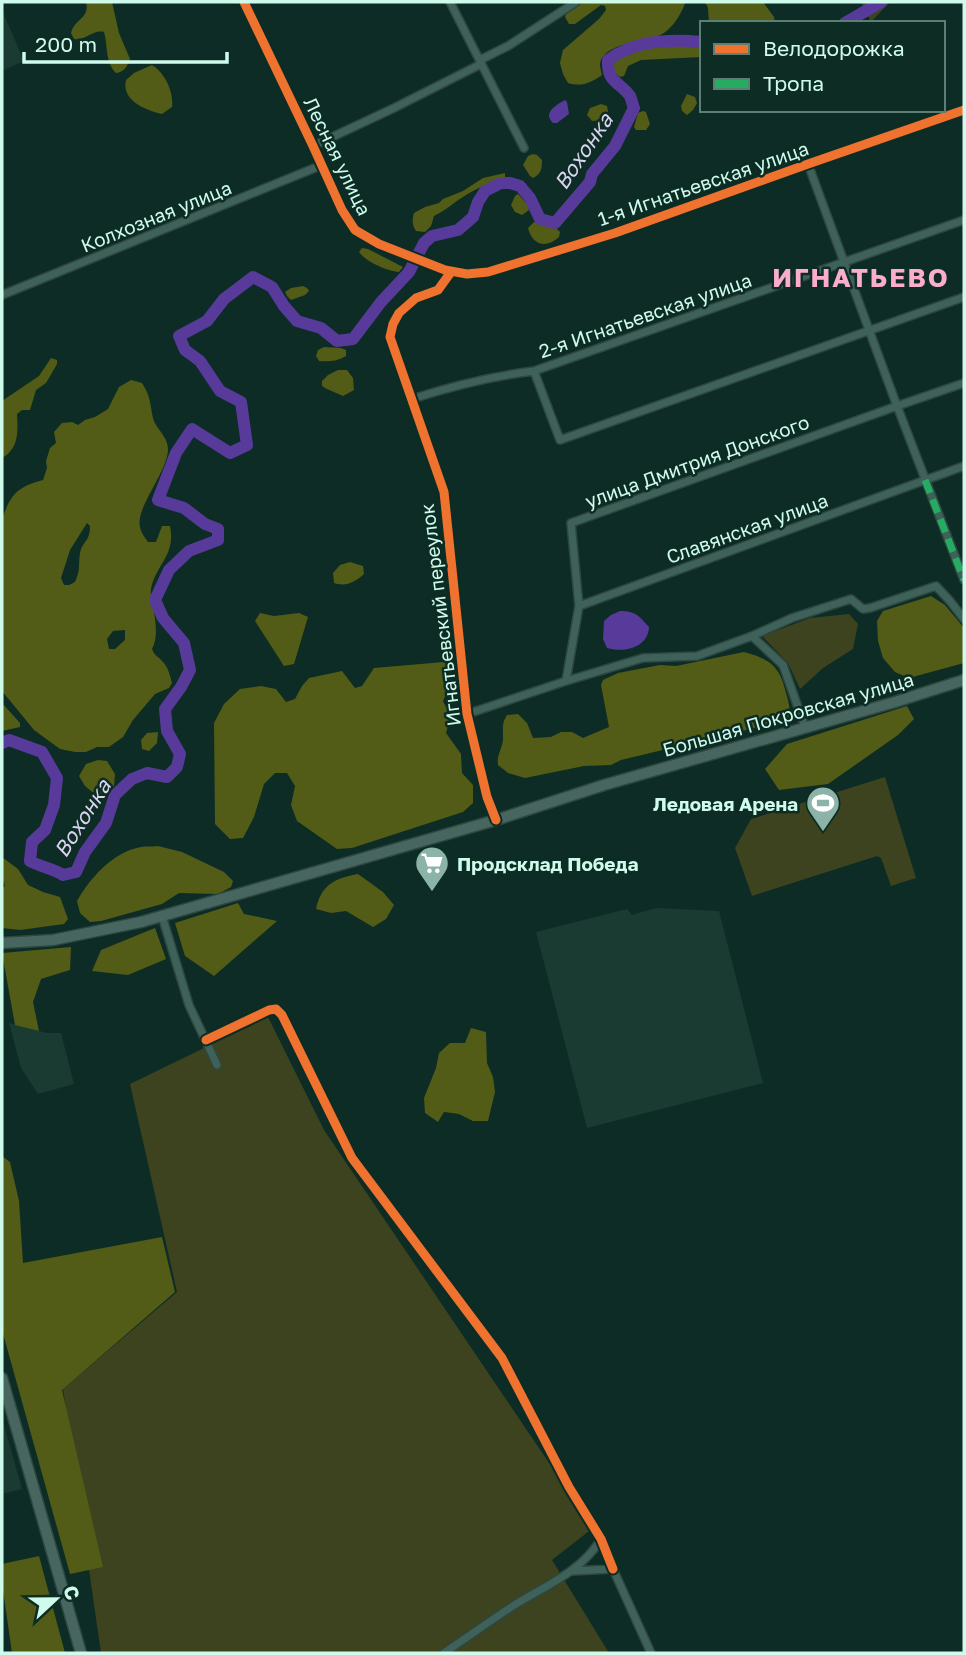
<svg xmlns="http://www.w3.org/2000/svg" width="966" height="1655" viewBox="0 0 966 1655" font-family="'Golos Text',sans-serif">
<style>
.built{fill:#193b32}
.green{fill:#3c431e}
.forest{fill:#525c16;fill-rule:evenodd}
.water{fill:#583a9b}
.lines{fill:none;stroke-linecap:round;stroke-linejoin:round}
.river{stroke:#583a9b;stroke-width:12}
.street-casing{stroke:#2e4740;stroke-width:10}
.secondary-casing{stroke:#2e4740;stroke-width:13}
.street{stroke:#3e625a;stroke-width:7}
.secondary{stroke:#486660;stroke-width:10}
.quiet{stroke:#26ab63;stroke-width:7;stroke-dasharray:14 7;stroke-linecap:butt}
.cycleway-casing{stroke:#0d2c24;stroke-width:13}
.cycleway{stroke:#ef722f;stroke-width:9}
.labels{text-anchor:middle;dominant-baseline:central;stroke-width:5;stroke-linejoin:round;paint-order:stroke}
.street-label{font-size:19px;fill:#cffbed;stroke:#0d2c24}
.poi-label{font-size:19px;font-weight:bold;fill:#cffbed;stroke:#0d2c24;text-anchor:end}
.water-label{font-size:21px;font-style:italic;fill:#dad4f1;stroke:#0d2c24}
.district-label{font-size:26px;font-weight:bold;letter-spacing:2px;fill:#fcadcc;stroke:#0d2c24}
</style>
<rect width="100%" height="100%" fill="#0d2c25"/>
<path class="built" d="M2 10 24 61 2 71Z
M656 908 719 911 763 1083 587 1128 536 932 627 909 632 915Z
M9 1023 47 1033H61L74 1084 38 1094 21 1068Z
M2 1418 22 1489 2 1494Z"/>
<path class="green" d="M861 2H890L871 22Z
M849 614 858 624 853 649 823 668 800 689 788 663 762 636 810 618Z
M885 777 916 878 891 886 881 858 877 856 752 896 735 848 751 819Z
M268 1017 324 1130 593 1528 552 1560 609 1653H101L63 1389 177 1292 130 1084Z"/>
<path class="forest" d="M86 2H112L119 33 130 59C127 67 124 72 116 73 105 62 108 46 104 32 93 29 86 41 74 39L71 33C75 18 90 19 86 2Z
M582 2H685V3C681 15 671 31 658 36 643 42 603 43 600 64 600 67 601 71 602 75 591 83 581 87 568 83L563 74 560 63 563 50 599 19 606 10 605 6 601 5 575 24H569L565 17 567 12Z
M705 2H763L774 17 775 23H709L708 8Z
M661 45 702 47V57L641 60 628 66 624 76 620 77 612 71C614 50 644 49 661 45Z
M152 65C165 73 174 92 172 107L162 114C145 110 121 100 126 80L134 73Z
M687 94 695 97 697 103 693 110 687 115 682 111 681 106Z
M601 104 607 106 609 117 604 120 592 121 587 115 590 108Z
M643 111 646 112 650 124 646 130H636L634 127 638 113Z
M533 154 537 155 542 160C542 169 541 174 533 178L530 176 523 165 528 156Z
M505 173V177C491 183 476 188 463 197 452 204 446 210 434 216L431 226 425 232 416 231C412 225 412 220 414 213L425 207 439 203 443 199 463 191 483 178Z
M518 194 527 204 529 210 522 215 515 212 511 205 515 196Z
M534 222 557 229 560 232 559 237C546 249 532 245 528 228Z
M362 248 368 249 403 267 399 272C387 271 366 262 359 252Z
M303 286 307 288 309 291 305 295 291 300 287 296 285 292 291 288Z
M324 347 341 348 346 350V356C338 361 329 362 319 361L316 356 318 350Z
M51 358 57 360V364L46 383 36 390 30 410H22L17 414C18 431 19 449 2 458V401L39 376Z
M338 370H347L353 378 354 390 343 396 327 389 322 386V381L328 375Z
M131 380 142 383C145 388 148 393 149 398 152 408 151 416 156 425 161 433 168 439 168 450 167 473 135 508 140 527 141 533 145 537 148 542H156L162 526H170C176 556 156 564 151 589 150 594 152 600 153 605 155 620 159 636 152 649 155 657 158 656 163 662 168 667 170 675 172 683L169 688 155 694 133 720 123 737 109 747H97L86 752H75L60 749 34 730 2 691V519C11 494 17 487 43 480L47 468 46 461 50 448 56 443 54 432 62 423 72 422 78 425 85 420 95 417 108 409 119 387ZM87 523 90 526C90 542 83 540 80 553 78 565 81 569 75 582L69 585H64L61 578 70 550ZM125 630V640L115 649H109L107 639 113 631Z
M350 562 363 566 364 574C355 582 346 587 334 583L333 573 340 565Z
M931 596 945 605 964 628V663L909 678 895 672 883 658 878 641 877 621 883 611Z
M260 613 274 616 299 613 308 617 294 664 284 666 255 621Z
M744 652C770 659 780 666 786 693 789 703 791 710 788 720L621 760 611 765 584 766 525 778 508 773 498 765C497 757 499 755 501 748 506 736 499 727 507 715L518 714 527 723 533 738 551 737 561 732H572L583 738 609 727 601 685 603 680 618 673 660 665 676 666Z
M444 662 450 668 451 683 443 701C446 709 451 712 454 720L448 726 446 733 461 754 462 773 473 785V803L463 812 352 848 337 849 297 821 291 805 295 786 287 773H275L264 784 254 817 243 838 230 839 215 824 214 723 224 704 240 689 261 686 276 689 286 702 295 699 302 686 309 678 342 671 355 688 362 686 374 668Z
M2 703 20 723V727L2 731Z
M907 706 914 719 898 735 828 784 779 790 765 769 787 744Z
M158 732 157 743 149 751 142 749 141 740 147 733Z
M98 760 107 761 115 774 114 786 105 794 97 796 85 786 79 776 86 764Z
M158 846 182 852 224 872 233 881 231 887 218 894 179 893 162 904 101 921 90 922 80 913 77 901C90 878 113 852 141 847 146 846 152 847 158 846Z
M2 857 18 869 28 885 43 892 60 897 68 919 64 924 20 930 2 928V888L5 886 2 877Z
M358 874 383 892 394 905 386 919 373 927 346 911 331 913 316 909C321 885 335 878 358 874Z
M238 903 244 914 277 921 214 976 185 956 175 923Z
M155 928 166 959 128 975 92 971 101 950Z
M71 947 70 970 41 979 33 1002 39 1031 15 1025 2 953Z
M471 1028 486 1032 487 1063 493 1077 495 1092 488 1121H473L459 1114 444 1112 438 1122 425 1113 424 1098 436 1068 439 1053 450 1043H465Z
M2 1156 10 1162 19 1201 23 1263 162 1237 175 1292 62 1390 103 1567 70 1574 2 1330Z
M39 1556 65 1653H12L2 1583V1564Z"/>
<path class="water" d="M565 100 567 102 569 114 557 123H553C542 113 556 105 565 100Z
M620 611C636 611 639 616 649 627 648 648 624 653 607 648L603 639 604 621 611 615Z"/>
<g class="lines">
<path class="river" d="M845 23 881 2
M2 743 9 740 42 752 57 778 54 805 45 830 32 842 30 861C41 867 52 868 63 875L76 872 85 852 106 823 115 795 132 779 147 773 167 777 177 767 180 754 167 731 165 709 181 687 190 670 184 643 163 618 155 600 169 570 189 551 218 540V529L205 524 184 508 158 500 176 453 192 429 230 453 247 445 241 402 220 391 200 361 185 350 179 336 207 321 224 299 253 277 272 287 284 306 297 321 321 328 337 341 353 339 381 302 409 272 424 243 432 236 458 230 473 217 478 202 485 191 501 183H510L520 186 530 198 540 219 555 223 590 182 592 174 615 146 634 108C633 106 631 98 630 96 619 81 607 83 608 60 635 40 669 39 702 42"/>
<g class="street-casing">
<path id="street" d="M244 2 313 146 342 210 355 230 379 244 445 270 467 274 488 272 615 233 808 164 964 110
M450 2 524 148
M480 60 508 46 576 2
M313 146 394 108 481 64
M808 164 897 406 964 580
M451 272 438 290 416 298 399 313 393 324 390 337 444 492 467 714 487 797 496 820
M2 295 322 165
M534 371 560 440 964 297
M412 399C452 386 492 376 534 371L964 220
M579 606 964 466
M752 636 783 665 805 727
M566 681 579 606 571 523 897 406 964 383
M467 714 566 681 643 658 697 656 752 636 792 618 851 599 863 609 870 608 936 586 950 601 964 619
M162 916 189 1005 217 1065
M206 1040 269 1010 276 1009 282 1015 352 1158 502 1358 569 1487 601 1539 613 1569
M572 1571 613 1569 651 1653
M444 1653C468 1637 491 1620 516 1604 547 1585 582 1571 601 1539"/>
</g>
<g class="secondary-casing">
<path id="secondary" d="M2 943 53 940 141 922 496 820 604 785 895 702 964 680
M2 1378 81 1653"/>
</g>
<use href="#street" class="street"/>
<use href="#secondary" class="secondary"/>
<path class="quiet" d="M925 480 964 580"/>
<g class="cycleway-casing">
<path id="cycleway" d="M244 2 313 146 342 210 355 230 379 244 445 270 467 274 488 272 615 233 808 164 964 110
M451 272 438 290 416 298 399 313 393 324 390 337 444 492 467 714 487 797 496 820
M206 1040 269 1010 276 1009 282 1015 352 1158 502 1358 569 1487 601 1539 613 1569"/>
</g>
<use href="#cycleway" class="cycleway"/>
</g>
<defs>
<g id="stadium-pin" transform="scale(1.75)"><path d="M0 17L-7.5 6A9.5 9.5 0 1 1 7.5 6Z" fill="#8bb3a7" stroke="#0d2c24"/><path d="M0-5a6.5 5 0 1 0 0 10a6.5 5 0 1 0 0-10ZM-3.5-1.8h7v3.6h-7Z" fill="#fff"/></g>
<g id="supermarket-pin" transform="scale(1.75)"><path d="M0 17L-7.5 6A9.5 9.5 0 1 1 7.5 6Z" fill="#8bb3a7" stroke="#0d2c24"/><path d="M-6-5.5h2.5l.6 2H6L4.5 2H-2.5L-4.4-4H-6ZM-1.5 3.2a1.3 1.3 0 1 0 .1 0ZM3 3.2a1.3 1.3 0 1 0 .1 0Z" fill="#fff"/></g>
</defs>
<g fill-rule="evenodd">
<use href="#stadium-pin" x="823" y="803"/>
<use href="#supermarket-pin" x="432" y="863"/>
</g>
<g class="labels">
<g class="street-label">
<text transform="translate(338 156) rotate(64)">Лесная улица</text>
<text transform="translate(703 183) rotate(-19)">1-я Игнатьевская улица</text>
<text transform="translate(156 216) rotate(-22)">Колхозная улица</text>
<text transform="translate(645 315) rotate(-19)">2-я Игнатьевская улица</text>
<text transform="translate(697 461) rotate(-20)">улица Дмитрия Донского</text>
<text transform="translate(747 528) rotate(-20)">Славянская улица</text>
<text transform="translate(440 615) rotate(-97)">Игнатьевский переулок</text>
<text transform="translate(788 714) rotate(-16)">Большая Покровская улица</text>
</g>
<g class="poi-label">
<text x="798" y="803">Ледовая Арена</text>
<text x="457" y="863" text-anchor="start">Продсклад Победа</text>
</g>
<g class="water-label">
<text transform="translate(583 151) rotate(-56)">Вохонка</text>
<text transform="translate(82 818) rotate(-58)">Вохонка</text>
</g>
<g class="district-label">
<text x="861" y="277">ИГНАТЬЕВО</text>
</g>
</g>
<rect width="966" height="1655" fill="none" stroke="#cffbed" stroke-width="7"/>
<rect x="700" y="21" width="245" height="91" fill="#0d2c24" stroke="#5b7f74" stroke-width="2"/>
<rect x="714" y="44" width="35" height="10" fill="#ef722f" stroke="#5b7f74" stroke-width="2"/>
<text x="763" y="56" font-size="21" fill="#cffbed">Велодорожка</text>
<rect x="714" y="79" width="35" height="10" fill="#26ab63" stroke="#5b7f74" stroke-width="2"/>
<text x="763" y="91" font-size="21" fill="#cffbed">Тропа</text>
<g transform="translate(56 1599) rotate(68)" stroke="#0d2c24" stroke-width="5" paint-order="stroke">
<path d="M0-5L12 26L0 18L-12 26Z" fill="#cffbed"/>
<text y="-10" font-size="19" font-weight="bold" text-anchor="middle" fill="#cffbed">С</text>
</g>
<path d="M24 52v10h203v-10" fill="none" stroke="#cffbed" stroke-width="3.5"/>
<text x="35" y="52" font-size="21" fill="#cffbed" stroke="#0d2c24" stroke-width="5" paint-order="stroke">200 m</text>
</svg>
